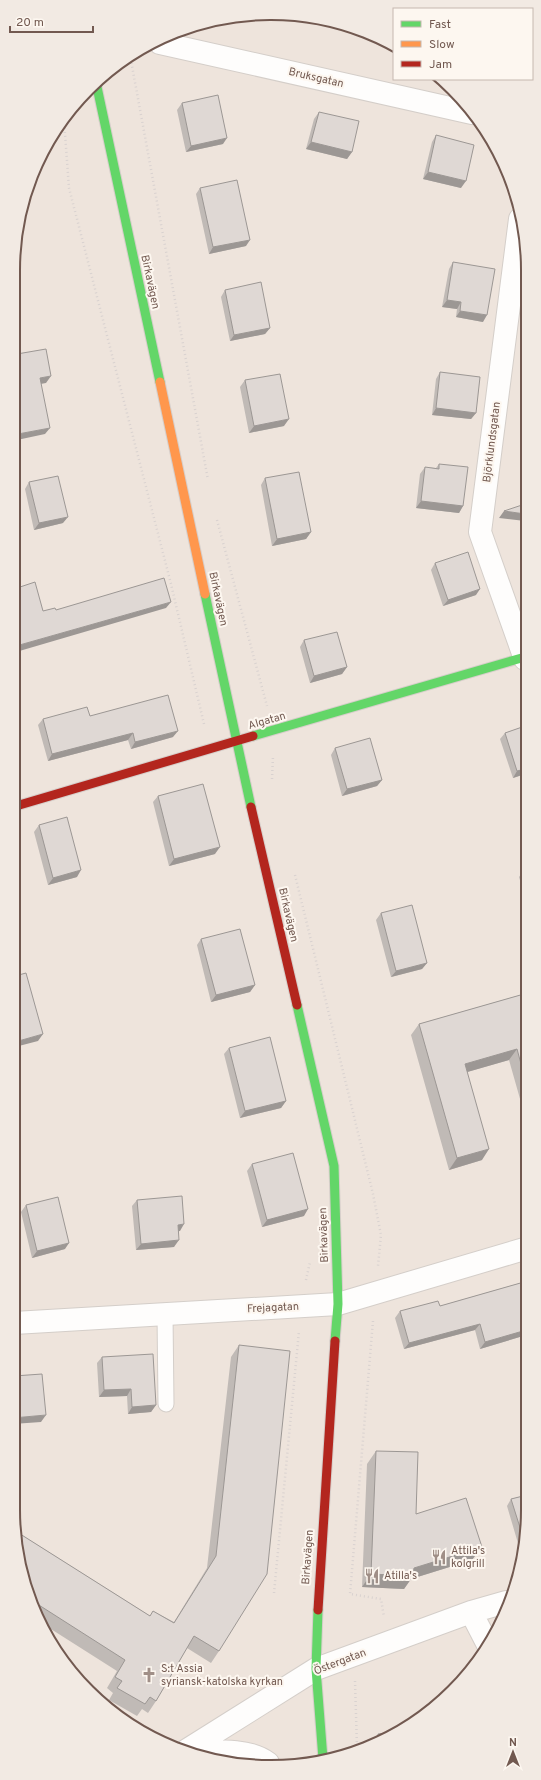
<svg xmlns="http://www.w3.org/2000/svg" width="541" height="1780" viewBox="0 0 541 1780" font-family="Overpass,sans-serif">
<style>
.residential{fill:#eee4dc}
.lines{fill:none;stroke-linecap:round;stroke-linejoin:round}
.lane-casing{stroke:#d4cec9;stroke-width:17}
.street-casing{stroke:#d4cec9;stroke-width:24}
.fast-casing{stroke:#d6ceca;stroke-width:11}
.slow-casing{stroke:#d6ceca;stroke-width:11}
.jam-casing{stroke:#d6ceca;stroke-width:11}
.path{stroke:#d9d2d0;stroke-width:2.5;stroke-dasharray:1 3;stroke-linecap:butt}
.lane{stroke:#fefdfc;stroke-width:15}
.street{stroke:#fefdfc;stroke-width:22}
.fast{stroke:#63d668;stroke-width:9}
.slow{stroke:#ff974d;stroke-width:9}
.jam{stroke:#b3261e;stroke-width:9}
.wall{fill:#c0bab6}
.shaded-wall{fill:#9c9794}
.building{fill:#dfd8d4;stroke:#9c9794}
.labels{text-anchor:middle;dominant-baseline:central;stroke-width:4;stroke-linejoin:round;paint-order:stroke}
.street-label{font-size:11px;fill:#725950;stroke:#fdf7f0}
.poi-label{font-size:11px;fill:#725950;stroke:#fdf7f0;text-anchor:start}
.rim{fill:none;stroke:#725950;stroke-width:2}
</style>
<rect width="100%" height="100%" fill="#f6f2ee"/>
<path class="residential" d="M220 18H321L394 46V79H438L464 101 502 157 526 237 523 1560 485 1652 427 1714 337 1758 237 1765 156 1740 77 1679 33 1608 13 1509 18 220 57 127 128 56Z"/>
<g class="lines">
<g class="lane-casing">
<path id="lane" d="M165 1314 166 1404"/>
</g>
<g class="street-casing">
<path id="street" d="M160 43 472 113
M520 219 480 532 525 659
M14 1323 338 1304 524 1249
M471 1612 488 1645
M187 1750 316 1669 471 1612 506 1602
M202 1754C222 1750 251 1750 268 1763"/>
</g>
<g class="fast-casing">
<path id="fast" d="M97 87 160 382
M205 594 251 807
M253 736 525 657
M297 1005 334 1166 338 1304 335 1341
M318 1610 316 1669 323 1759"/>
</g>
<g class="slow-casing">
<path id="slow" d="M160 382 205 594"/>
</g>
<g class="jam-casing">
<path id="jam" d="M16 806 253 736
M251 807 297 1005
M318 1610 335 1341"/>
</g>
<path class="path" d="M130 55 208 480
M64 120 69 188 171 584 204 724
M217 520 267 706
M272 779 273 756
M295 875 373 1194 381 1235 378 1266
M306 1280 310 1262
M373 1321 350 1594 381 1599 384 1617
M274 1593 299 1331
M355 1681 357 1748"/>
<use href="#lane" class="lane"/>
<use href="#street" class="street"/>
<use href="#fast" class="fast"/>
<use href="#slow" class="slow"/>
<use href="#jam" class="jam"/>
</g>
<path class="wall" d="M182 103 223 144 186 152 177 110Z
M319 112 352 152 347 159 306 149 314 119Z
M436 135 461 188 423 179 432 142Z
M200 188 246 246 209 254 196 194Z
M453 262 483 322 456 317 457 309 442 307 449 269Z
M225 290 270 328 265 334 230 341 221 297Z
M440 372 476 413 471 419 432 415 436 379Z
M245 380 284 426 249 433 240 387Z
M439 464 463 506 459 513 416 508 420 474 425 467 436 468Z
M265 478 311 532 306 539 272 546 261 485Z
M29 482 63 523 34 530 25 489Z
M435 563 476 595 443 606 431 570Z
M304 640 347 667 342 674 310 683 300 647Z
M90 716 173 737 131 749 128 740 48 761 38 725 43 719Z
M525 726V774L513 778 500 739 505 733Z
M335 748 382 780 377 786 342 796 331 755Z
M158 796 215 854 169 866 153 802Z
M39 825 77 877 48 885 34 832Z
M524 870V893L519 877Z
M381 913 427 963 422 969 391 977 376 920Z
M201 939 255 985 250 992 211 1002 197 945Z
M524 994V1113L509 1060 467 1072 482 1160 449 1170 411 1035 419 1024Z
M229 1048 286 1101 281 1108 240 1118 224 1054Z
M252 1164 304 1216 262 1227 247 1171Z
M137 1200 180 1231H178L174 1247 136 1250 132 1206Z
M26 1205 65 1249 32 1258 21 1212Z
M524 1282 523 1336 480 1349 475 1330 404 1349 395 1318 400 1311 440 1306Z
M239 1345 219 1651 211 1663 187 1648 156 1701 148 1713 142 1709 137 1716 109 1700 113 1693 107 1688 117 1671 43 1624 33 1608 17 1532 150 1616 153 1611 174 1622 207 1568 231 1357Z
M102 1357 156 1405 151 1412 128 1414 127 1396 99 1397 97 1363Z
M376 1451 416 1514 472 1560 411 1579 404 1589 362 1587 367 1464Z
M523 1496V1549L520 1550 507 1506 511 1499Z
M388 1733 374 1740 378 1734Z"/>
<path class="shaded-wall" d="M227 138 223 144 186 152 191 146Z
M311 142 352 152 347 159 306 149Z
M428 172 466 181 461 188 423 179Z
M250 240 246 246 209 254 213 247Z
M447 300 461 302 457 309 442 307Z
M460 311 487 315 483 322 456 317Z
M270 328 265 334 230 341 234 335Z
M51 376 46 383 35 385 40 378Z
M436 408 476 413 471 419 432 415Z
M289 419 284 426 249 433 254 426Z
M50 428 45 434 17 440V435L18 434Z
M421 501 463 506 459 513 416 508Z
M504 511 525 514V521L499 518Z
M68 517 63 523 34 530 39 523Z
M311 532 306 539 272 546 277 539Z
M480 589 476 595 443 606 448 600Z
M171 602 166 608 16 652V646Z
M347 667 342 674 310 683 314 676Z
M178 731 173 737 131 749 135 742Z
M133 733 128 740 48 761 52 754Z
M525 769V774L513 778 517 771Z
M382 780 377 786 342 796 347 789Z
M220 847 215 854 169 866 174 859Z
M81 870 77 877 48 885 53 878Z
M427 963 422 969 391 977 396 971Z
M255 985 250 992 211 1002 216 995Z
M43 1034 38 1041 15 1047V1042Z
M517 1049 509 1060 457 1075 465 1064Z
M286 1101 281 1108 240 1118 245 1111Z
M489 1149 482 1160 449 1170 457 1158Z
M308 1209 304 1216 262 1227 267 1220Z
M184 1224 180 1231 173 1232 178 1225Z
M179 1240 174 1247 136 1250 141 1244Z
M69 1243 65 1249 32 1258 37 1251Z
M480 1324 475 1330 404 1349 409 1343Z
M523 1331V1336L480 1349 485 1342Z
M131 1389 127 1396 99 1397 104 1390Z
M156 1405 151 1412 128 1414 132 1407Z
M46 1415 41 1422 13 1424V1418Z
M482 1547 472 1560 411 1579 404 1589 362 1587 371 1574 414 1568Z"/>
<path class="building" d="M218 95 227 138 191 146 182 103Z
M319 112 359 121 352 152 311 142Z
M436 135 474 145 466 181 428 172Z
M237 180 250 240 213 247 200 188Z
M453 262 495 269 487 315 460 311 461 302 447 300Z
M261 282 270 328 234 335 225 290Z
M46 349 51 376 40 378 50 428 18 434 17 429V354Z
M440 372 480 377 476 413 436 408Z
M280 374 289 419 254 426 245 380Z
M439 464 468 467 463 506 421 501 425 467 439 469Z
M299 472 311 532 277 539 265 478Z
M58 476 68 517 39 523 29 482Z
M525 504V514L504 511Z
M468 552 480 589 448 600 435 563Z
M164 578 171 602 16 646 17 588 35 582 43 611 55 608 56 610Z
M337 632 347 667 314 676 304 640Z
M168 695 178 731 135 742 133 733 52 754 43 719 87 707 90 716Z
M525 726V769L517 771 505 733Z
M370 738 382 780 347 789 335 748Z
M203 784 220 847 174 859 158 796Z
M67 817 81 870 53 878 39 825Z
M412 905 427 963 396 971 381 913Z
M240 929 255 985 216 995 201 939Z
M26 973 43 1034 15 1042V976Z
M524 994V1075L517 1049 465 1064 489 1149 457 1158 419 1024Z
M270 1037 286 1101 245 1111 229 1048Z
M293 1153 308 1209 267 1220 252 1164Z
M182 1196 184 1224 178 1225 179 1240 141 1244 137 1200Z
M58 1197 69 1243 37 1251 26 1205Z
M524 1282 523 1331 485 1342 480 1324 409 1343 400 1311 438 1301 440 1306Z
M239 1345 290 1351 267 1574 219 1651 194 1636 156 1701 150 1697 145 1704 117 1688 122 1681 115 1677 125 1660 31 1600 17 1532 150 1616 153 1611 174 1623 216 1556Z
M153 1354 156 1405 132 1407 131 1389 104 1390 102 1357Z
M42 1374 46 1415 13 1418 14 1376Z
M376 1451 418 1452 416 1514 466 1498 482 1547 414 1568 413 1576 371 1574Z
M523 1496V1537L511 1499Z
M388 1733 379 1738 378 1734Z"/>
<defs>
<g id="restaurant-bare" transform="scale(1.2)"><path d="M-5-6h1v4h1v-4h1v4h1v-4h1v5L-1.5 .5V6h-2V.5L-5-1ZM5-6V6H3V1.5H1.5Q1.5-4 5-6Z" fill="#a08f87" stroke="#fdf7f0" stroke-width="2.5" paint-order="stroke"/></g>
<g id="church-bare" transform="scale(1.2)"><path d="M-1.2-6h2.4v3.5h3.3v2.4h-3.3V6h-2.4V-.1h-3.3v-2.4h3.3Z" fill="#a08f87" stroke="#fdf7f0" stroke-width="2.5" paint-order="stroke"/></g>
</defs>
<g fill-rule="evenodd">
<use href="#restaurant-bare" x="439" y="1557"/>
<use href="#restaurant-bare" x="372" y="1576"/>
<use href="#church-bare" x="149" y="1675"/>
</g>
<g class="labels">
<g class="street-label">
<text transform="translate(316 78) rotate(13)">Bruksgatan</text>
<text transform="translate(150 282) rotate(78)">Birkavägen</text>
<text transform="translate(492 442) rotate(-83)">Björklundsgatan</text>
<text transform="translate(218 599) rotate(78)">Birkavägen</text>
<text transform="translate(267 721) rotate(-16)">Algatan</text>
<text transform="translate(288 915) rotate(77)">Birkavägen</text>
<text transform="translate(324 1235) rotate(-92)">Birkavägen</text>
<text transform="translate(273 1308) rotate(-3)">Frejagatan</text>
<text transform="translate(308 1557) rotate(-86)">Birkavägen</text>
<text transform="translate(340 1662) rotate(-21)">Östergatan</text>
</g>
<g class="poi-label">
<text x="451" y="1551">Attila's<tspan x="451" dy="13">kolgrill</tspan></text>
<text x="384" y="1576">Atilla's</text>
<text x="161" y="1669">S:t Assia<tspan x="161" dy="13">syriansk-katolska kyrkan</tspan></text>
</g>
</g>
<path d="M0 0H541V1780H0ZM270 20H271A250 250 0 0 1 521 270V1510A250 250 0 0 1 271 1760H270A250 250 0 0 1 20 1510V270A250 250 0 0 1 270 20Z" fill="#f2eae3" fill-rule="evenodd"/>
<path class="rim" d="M270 20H271A250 250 0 0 1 521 270V1510A250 250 0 0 1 271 1760H270A250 250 0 0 1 20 1510V270A250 250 0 0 1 270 20Z"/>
<rect x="393" y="8" width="140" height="72" fill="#fdf7f0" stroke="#c5b8b0"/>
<rect x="401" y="21" width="20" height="6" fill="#63d668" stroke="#c5b8b0"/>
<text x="429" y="28" font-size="12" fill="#725950">Fast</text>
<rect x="401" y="41" width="20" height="6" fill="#ff974d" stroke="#c5b8b0"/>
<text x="429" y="48" font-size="12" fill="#725950">Slow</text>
<rect x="401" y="61" width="20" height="6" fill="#b3261e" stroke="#c5b8b0"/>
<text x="429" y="68" font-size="12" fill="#725950">Jam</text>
<g transform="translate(513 1752)" stroke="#fdf7f0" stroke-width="3" paint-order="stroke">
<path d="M0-3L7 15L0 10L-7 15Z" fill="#725950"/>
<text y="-6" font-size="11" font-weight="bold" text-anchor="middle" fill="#725950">N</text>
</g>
<path d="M10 26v6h83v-6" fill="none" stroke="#725950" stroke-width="2"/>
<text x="16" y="26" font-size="12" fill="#725950" stroke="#fdf7f0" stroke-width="3" paint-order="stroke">20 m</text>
</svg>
